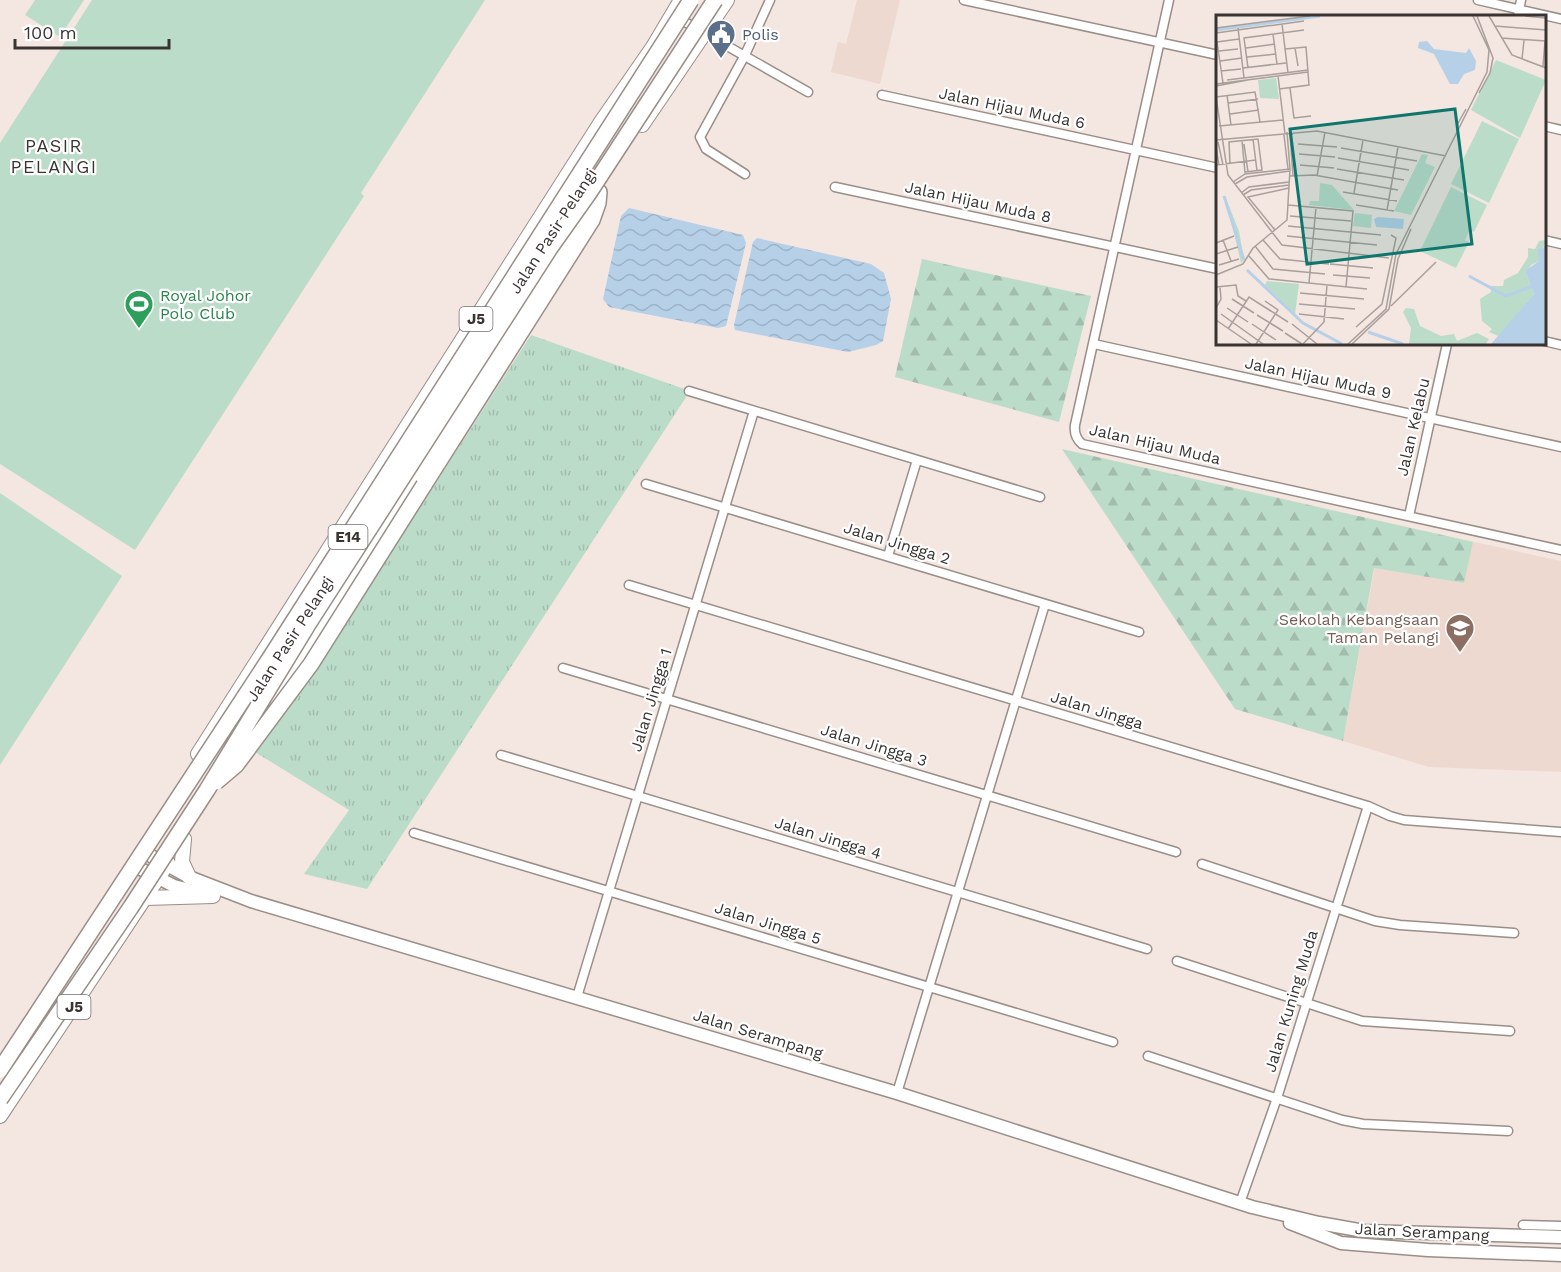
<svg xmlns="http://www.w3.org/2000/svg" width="1561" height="1272" viewBox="0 0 1561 1272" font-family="'Work Sans',sans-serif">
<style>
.built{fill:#eed9d0}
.grass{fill:url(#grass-tufts)}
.forest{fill:url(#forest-firs)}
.pitch{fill:#bcdcca}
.water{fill:url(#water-waves)}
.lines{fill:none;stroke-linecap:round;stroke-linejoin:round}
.street-casing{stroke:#9a8e89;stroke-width:11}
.secondary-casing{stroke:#9a8e89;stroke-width:15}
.primary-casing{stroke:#9a8e89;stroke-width:16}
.highway-casing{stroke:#9a8e89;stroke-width:18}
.street{stroke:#fff;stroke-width:8}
.secondary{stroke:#fff;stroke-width:12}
.primary{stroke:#fff;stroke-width:14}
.highway{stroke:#fff;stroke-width:15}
.highway-bridge-casing{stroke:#9a8e89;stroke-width:18;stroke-linecap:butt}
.highway-bridge{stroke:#fff;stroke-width:15}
.labels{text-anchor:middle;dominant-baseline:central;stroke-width:4.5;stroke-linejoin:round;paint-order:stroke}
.shield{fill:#fff;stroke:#747170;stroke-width:1.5}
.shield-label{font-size:15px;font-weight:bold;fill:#393432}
.service-label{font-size:16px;fill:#4e5e75;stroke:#fff;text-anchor:start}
.street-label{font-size:16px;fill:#393432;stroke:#fff}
.leisure-label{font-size:16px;fill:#27864d;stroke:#fff;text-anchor:start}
.education-label{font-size:16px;fill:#785e54;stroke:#fff;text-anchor:end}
.neighbourhood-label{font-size:18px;letter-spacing:1.5px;fill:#393432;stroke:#fff}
.inset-river{fill:none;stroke:#b6d0e8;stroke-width:3}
.inset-road{fill:none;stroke:#a99f9b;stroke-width:1.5}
.view{fill:#0f766e;fill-opacity:0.15;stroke:#0f766e;stroke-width:3}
.inset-edge{fill:none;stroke:#393432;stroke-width:3}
</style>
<defs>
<pattern id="grass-tufts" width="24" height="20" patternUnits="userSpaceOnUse" patternTransform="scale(1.5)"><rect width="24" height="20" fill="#bcdcca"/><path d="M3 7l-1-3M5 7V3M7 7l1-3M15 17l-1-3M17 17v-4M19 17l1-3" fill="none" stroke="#a2bdae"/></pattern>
<pattern id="forest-firs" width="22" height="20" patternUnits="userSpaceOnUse" patternTransform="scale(1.5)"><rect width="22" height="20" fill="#bcdcca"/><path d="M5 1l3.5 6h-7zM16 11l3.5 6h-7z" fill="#a2bdae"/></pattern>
<pattern id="water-waves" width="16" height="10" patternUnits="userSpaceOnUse" patternTransform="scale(1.5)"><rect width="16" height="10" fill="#b6d0e8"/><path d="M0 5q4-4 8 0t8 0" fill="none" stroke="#9db3c7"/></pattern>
</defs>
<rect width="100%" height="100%" fill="#f4e6e1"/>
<path class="built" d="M857 0H900L880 84 831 72 838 42 846 44Z
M1383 522 1561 561V772L1429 767 1343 741Z"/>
<path class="grass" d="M531 335 690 391 367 889 304 874 349 810 255 752 356 607Z"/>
<path class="forest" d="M922 259 1091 296 1059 422 895 377Z
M1062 449 1473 542 1464 583 1374 568 1343 741 1235 709Z"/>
<path class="pitch" d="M35 0H84L60 37 25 15Z
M92 0H485L361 193 364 196 135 550 0 464V143Z
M0 493 122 576 0 765Z"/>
<path class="water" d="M629 208 743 235 746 243 726 326 718 328 609 307 603 299 621 216Z
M757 238 871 264 884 273 891 299 883 341 876 345 848 352 735 330 734 325 753 242Z"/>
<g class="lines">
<g class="street-casing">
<path id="street" d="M964 0 1218 55
M1169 0 1075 425C1074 433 1076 439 1082 444L1561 550
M1478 0 1561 19
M1518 16 1521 0
M678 18 808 92
M882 95 1218 168
M1544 126 1561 130
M745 174 706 149 700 137 745 55 770 0
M835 187 1218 269
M1544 240 1561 244
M1544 341 1561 345
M1094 344 1561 447
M689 391 1040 497
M646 484 1139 632
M1409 516 1447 344
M888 556 917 460
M629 585 1368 806 1390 816 1404 820 1561 832
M563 668 1176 852
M501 755 1147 949
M414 833 1113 1042
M1202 864 1375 921 1400 925 1514 933
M1177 961 1362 1021 1510 1031
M577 997 754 411
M1148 1056 1342 1120 1363 1124 1508 1131
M897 1093 1045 604
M1240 1203 1277 1098 1368 806
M1523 1225 1561 1226"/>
</g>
<g class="secondary-casing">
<path id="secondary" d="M142 851 189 877 251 901 897 1093 1252 1207 1319 1223 1364 1231 1561 1237
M133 865 174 886 201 893
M1290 1223 1341 1243 1428 1250 1561 1255"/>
</g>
<g class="primary-casing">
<path id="primary" d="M642 125 727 0
M260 717 597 194
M198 754 601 122 653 47 681 0
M184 839 182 862 189 877
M146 898 213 896
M0 1116 168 863"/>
</g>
<g class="highway-casing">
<path id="highway" d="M424 485 592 220 598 203 599 192"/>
</g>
<use href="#street" class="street"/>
<use href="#secondary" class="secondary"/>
<use href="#primary" class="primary"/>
<use href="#highway" class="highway"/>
<g class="highway-bridge-casing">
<path id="highway-bridge" d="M216 782 236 765 311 664 424 485
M0 1070 270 658 691 0
M0 1099 131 907 207 790 307 626 550 248 589 193 715 0"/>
</g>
<use href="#highway-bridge" class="highway-bridge"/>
</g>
<defs>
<g id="civic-pin" transform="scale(1.5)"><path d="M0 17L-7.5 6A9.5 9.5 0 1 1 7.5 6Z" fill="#5c6f8a" stroke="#fff"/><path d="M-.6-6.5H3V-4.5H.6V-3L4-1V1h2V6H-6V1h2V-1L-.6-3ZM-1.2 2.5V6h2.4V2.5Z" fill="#fff"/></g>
<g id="stadium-pin" transform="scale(1.5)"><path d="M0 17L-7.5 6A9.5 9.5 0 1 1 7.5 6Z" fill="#2e9e5b" stroke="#fff"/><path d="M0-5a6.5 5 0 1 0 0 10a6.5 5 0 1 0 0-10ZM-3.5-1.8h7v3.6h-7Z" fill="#fff"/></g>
<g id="school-pin" transform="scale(1.5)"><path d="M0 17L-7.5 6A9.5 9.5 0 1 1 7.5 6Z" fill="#8d6e63" stroke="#fff"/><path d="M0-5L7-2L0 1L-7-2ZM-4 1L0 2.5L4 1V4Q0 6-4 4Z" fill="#fff"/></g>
</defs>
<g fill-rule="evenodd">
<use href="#civic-pin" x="721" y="34"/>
<use href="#stadium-pin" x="139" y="304"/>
<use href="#school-pin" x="1460" y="628"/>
</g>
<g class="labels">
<g class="shield">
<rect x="459.5" y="307" width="33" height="24" rx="4.5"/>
<rect x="328.5" y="525" width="39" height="24" rx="4.5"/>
<rect x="57.5" y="995" width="33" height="24" rx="4.5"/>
</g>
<g class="shield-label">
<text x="476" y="319">J5</text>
<text x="348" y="537">E14</text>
<text x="74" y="1007">J5</text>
</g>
<g class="service-label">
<text x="742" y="34">Polis</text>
</g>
<g class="street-label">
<text transform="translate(1012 108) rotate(12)">Jalan Hijau Muda 6</text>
<text transform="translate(978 202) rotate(12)">Jalan Hijau Muda 8</text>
<text transform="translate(553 231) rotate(-57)">Jalan Pasir Pelangi</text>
<text transform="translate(1318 378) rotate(12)">Jalan Hijau Muda 9</text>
<text transform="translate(1413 427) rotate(-77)">Jalan Kelabu</text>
<text transform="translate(1155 444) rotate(13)">Jalan Hijau Muda</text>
<text transform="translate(897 543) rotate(17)">Jalan Jingga 2</text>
<text transform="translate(290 639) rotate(-57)">Jalan Pasir Pelangi</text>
<text transform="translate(651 700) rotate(-73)">Jalan Jingga 1</text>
<text transform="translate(1097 710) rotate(17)">Jalan Jingga</text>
<text transform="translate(874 745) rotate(17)">Jalan Jingga 3</text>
<text transform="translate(828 838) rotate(17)">Jalan Jingga 4</text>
<text transform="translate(768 923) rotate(17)">Jalan Jingga 5</text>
<text transform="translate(1291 1001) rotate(-73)">Jalan Kuning Muda</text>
<text transform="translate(758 1034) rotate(17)">Jalan Serampang</text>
<text transform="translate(1422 1232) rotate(3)">Jalan Serampang</text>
</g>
<g class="leisure-label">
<text x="160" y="295">Royal Johor<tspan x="160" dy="18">Polo Club</tspan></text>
</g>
<g class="education-label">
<text x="1439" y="619">Sekolah Kebangsaan<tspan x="1439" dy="18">Taman Pelangi</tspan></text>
</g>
<g class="neighbourhood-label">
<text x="54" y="145">PASIR<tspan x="54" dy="21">PELANGI</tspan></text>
</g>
</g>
<g transform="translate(1216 15)">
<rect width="330" height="330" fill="#f4e6e1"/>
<path d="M206 139 212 140 209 148 219 152 195 200 178 196ZM51 266 83 269 79 299 49 270Z" fill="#bcdcca"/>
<path d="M104 168 116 170 138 195 93 190 94 186H103ZM9 181 23 216 28 245 25 248ZM139 198 156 200 155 213 137 211Z" fill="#bcdcca"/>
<path d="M330 225 323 246 315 250 310 259 318 279 288 315 282 321 273 317 276 314 266 306 264 284 275 277 274 271H287L288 265 302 258 312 242V233L319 234 323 226ZM190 293 198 294 204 311 225 321 238 319 241 326 261 318 273 324 270 329H193L195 313 187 297Z" fill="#bcdcca"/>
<path d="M280 45 330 65 304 123 255 95ZM60 63 63 84 44 83 42 65ZM266 106 303 124 273 188 235 169ZM235 172 271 190 258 217 254 215 257 208 249 225 253 227 240 253 204 236Z" fill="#bcdcca"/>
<path d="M211 26 218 34 250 38 253 33 260 46 259 55 248 59 242 69H234L218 39 202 33 203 27ZM162 202 188 204 187 214 160 212 158 204ZM330 227V329H275L318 279 309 256 323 246 322 234 328 233Z" fill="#b6d0e8"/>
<path class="inset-river" d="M0 15 104 1M8 181 28 245M31 255 87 308 126 329M253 261 290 281 317 271M152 317 187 329"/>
<path class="inset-road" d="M261 1 277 43 274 58 263 78M273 1 296 40 330 53M309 1 330 3M66 9 72 58M279 11 330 15M0 13 94 1M22 13 28 63M0 18 88 6M57 19 61 49M285 23 330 26M1 27 7 68M1 27 23 24M30 33 59 29M79 33 82 51M3 36 22 34M31 42 60 39M306 44 308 25M4 46 26 43M327 51 329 26M27 53 70 48M32 53 28 23 88 15M5 56 25 54M62 61 69 119M11 65 92 55M0 69 92 57M0 71 37 64M74 73 78 103 95 101M63 74 93 70 90 32 69 34M11 80 15 110M0 82 12 160 66 230 173 243M0 82 39 77 44 107M12 88 42 84M14 99 43 95M241 110 250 94M3 111 67 105M68 120 72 154M37 124 41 156M0 125 101 116 230 141M26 125 29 158M2 127 7 150M28 129 32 157M82 129 121 132M0 132 3 150M125 133 201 146M83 139 119 142M122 143 193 155M14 149 13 127 42 124 46 155 29 157M0 150 40 145M84 150 118 153M121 154 188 165M74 161 98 160 182 175M77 161 74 120 77 119M101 161 109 117M17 167 29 159 74 154M19 169 31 162 74 156M127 177 181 186M25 178 33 172 73 167M138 178 147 125M27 180 35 175 73 170M72 190 137 196 130 272M140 190 178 196M171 195 182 132M74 201 135 206M72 211 165 220M59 215 32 182 73 173M71 221 161 230M7 225 15 246M47 225 64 244 113 249M0 228 18 221M39 231 57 254 109 259M0 239 22 232M33 241 53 264 151 274M114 249 157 253M3 250 23 244M0 260 27 249 37 233 71 205 74 154 71 117M117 260 154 263M93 268 100 192M0 272 20 270 22 281 30 286M84 278 148 284M16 284 38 298M83 289 139 294M175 291 220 247M0 293 5 284 4 272M11 293 32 307M5 299 47 329M83 299 128 304M41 300 67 316M0 305 35 329M36 309 60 325M76 309 101 329M140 312 166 289 180 223 175 220M12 314 33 282 72 307M69 318 86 329M40 329 62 295 49 286M87 329 108 307 111 270M132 329 170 294 180 239 271 57 273 35 257 1M136 329 173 294 182 244 195 214"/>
<path class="view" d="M239 94 256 229 91 249 74 114Z"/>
<rect width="330" height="330" class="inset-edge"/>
</g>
<path d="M15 39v9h154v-9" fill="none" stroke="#393432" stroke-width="3"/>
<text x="24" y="39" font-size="18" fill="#393432" stroke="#ffffff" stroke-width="4.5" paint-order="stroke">100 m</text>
</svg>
